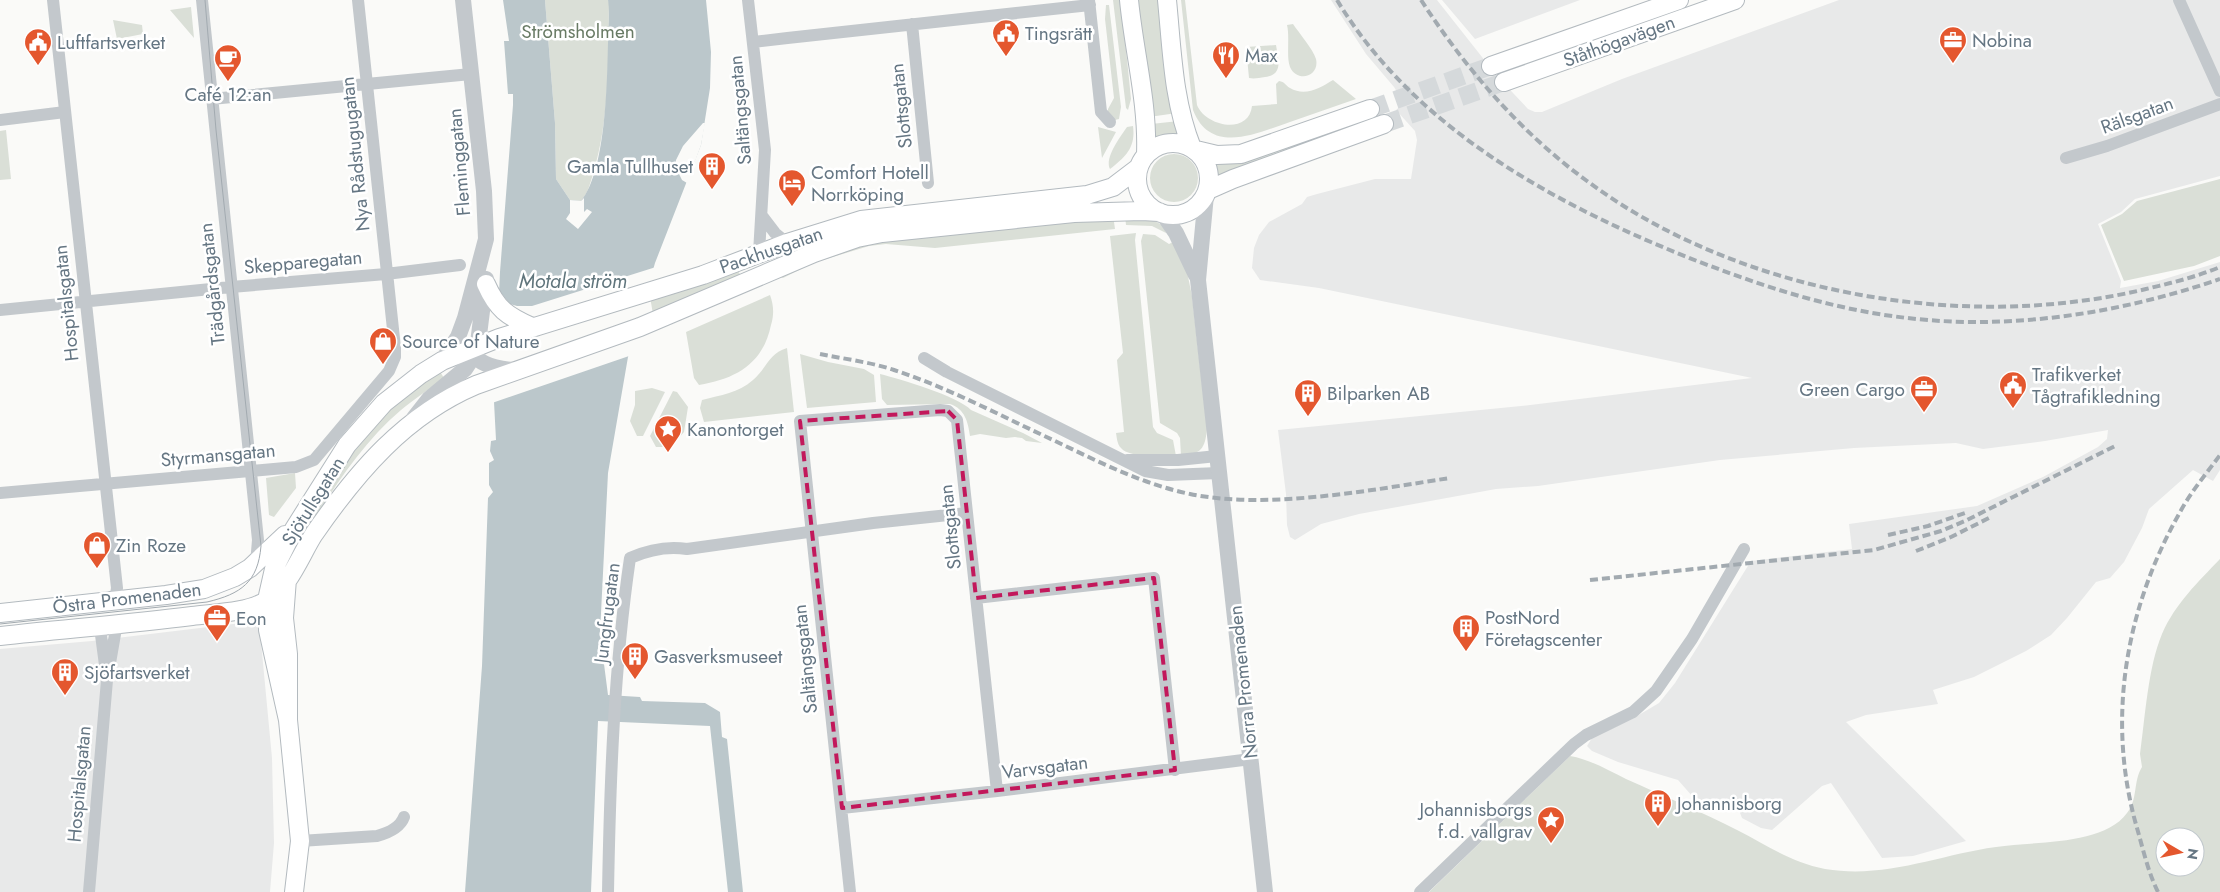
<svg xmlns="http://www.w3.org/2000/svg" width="2220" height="892" viewBox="0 0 2220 892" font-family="Jost,sans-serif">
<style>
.built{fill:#e8e9e9}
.green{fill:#dadfd7;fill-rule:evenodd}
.water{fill:#bbc7cb}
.pier{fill:#fafaf8}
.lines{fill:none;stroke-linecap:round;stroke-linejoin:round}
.secondary-tunnel{stroke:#d5d9db;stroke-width:18;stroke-dasharray:18 9;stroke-linecap:butt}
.secondary-casing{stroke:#b3babf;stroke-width:20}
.minor{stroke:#c3c8cc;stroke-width:12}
.tertiary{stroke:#c3c8cc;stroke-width:16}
.secondary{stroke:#fff;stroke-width:18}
.tram{stroke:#a2aab0;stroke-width:1}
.rail{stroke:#a2aab0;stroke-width:4;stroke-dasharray:8 4;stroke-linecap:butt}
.marked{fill:none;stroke:#c2185b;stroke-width:4;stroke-dasharray:10 6;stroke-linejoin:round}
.labels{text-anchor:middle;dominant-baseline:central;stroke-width:5;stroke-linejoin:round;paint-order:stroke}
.park-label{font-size:19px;fill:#687a64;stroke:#fff}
.poi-label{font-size:19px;fill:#657683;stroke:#fff;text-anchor:start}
.street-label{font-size:19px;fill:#657683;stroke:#fff}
.water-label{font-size:20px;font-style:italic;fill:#60757c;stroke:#fff}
</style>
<rect width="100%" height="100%" fill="#fafaf8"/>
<path class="built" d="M1331 0H1437L1497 76 1528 109 1535 112H1542L1622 79 1839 0H2220V176L2135 199 2121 212 2098 224 2121 281 2120 288 2158 281 2220 262V470L2213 481 2193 470 2149 509 2142 528 2124 562 2110 578 2096 582 2067 618 2051 635 2026 651 1974 677 1933 690 1938 704 1866 715 1846 722 1966 841 1913 856 1882 858 1831 783 1822 786 1772 830 1761 828 1742 818 1735 800 1706 802 1693 797 1678 780 1618 762 1592 751 1587 746 1592 738 1632 719 1659 703 1675 683 1751 561 1852 549 1849 524 1977 506 2043 477 2098 447 2107 439 2108 430 2045 441 1983 449 1956 443 1854 448 1720 460 1538 486 1496 489 1359 514 1321 524 1295 540 1290 537 1287 525 1286 494 1278 430 1521 406 1752 378 1319 288 1260 280 1252 268 1254 248 1259 235 1269 222 1302 204 1307 197 1317 194 1375 179H1411L1417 140 1415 131 1396 110 1404 103 1394 87 1366 54Z
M1442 0H1580L1475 39Z
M259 621 272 758 274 843 270 892H0V649L92 641Z"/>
<path class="green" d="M545 0H608L609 3C608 60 610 118 593 174 590 184 588 193 581 201L570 200 556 179 555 123Z
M1113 0H1121L1130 89 1131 99 1128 110 1126 108Z
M1136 0H1163L1177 113 1149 117Z
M1181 0H1185L1197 105C1206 127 1249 135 1252 106L1277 104 1276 84 1279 81C1285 82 1285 85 1290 88 1305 97 1320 88 1333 80L1356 99C1334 107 1312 114 1290 122 1257 133 1211 156 1193 110Z
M1106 5H1109L1121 107 1119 119 1115 120 1108 114V109L1114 98 1105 19Z
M191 7 194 38 170 10Z
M113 20 142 25 143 34 117 39Z
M1293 24C1299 33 1313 49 1316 59 1320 77 1297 83 1290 67 1286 57 1290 37 1287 25Z
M1276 45C1278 59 1284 75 1265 77 1259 78 1254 79 1249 78L1246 47Z
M1377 115 1378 120 1215 178V163H1233L1256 158Z
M1179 121 1182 136H1162L1153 139 1151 124Z
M1133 126C1136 148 1125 157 1110 169 1104 158 1121 136 1127 127Z
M1098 127 1116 132 1102 158Z
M6 130 11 179 0 180V131Z
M1150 178a24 24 0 1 1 48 0a24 24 0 1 1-48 0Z
M2220 179V256L2194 266 2124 281 2101 225 2122 214 2137 201Z
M1113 215 1115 229 935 248 886 244 869 246 813 263 783 278 778 276 828 254 886 239Z
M1125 215 1149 218 1164 226 1166 233 1152 226 1126 225Z
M1136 233 1135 240 1153 427 1157 433 1173 440 1176 456C1163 456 1129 458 1121 448 1117 444 1117 438 1116 433L1124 432 1117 360 1123 353 1110 236Z
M1143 234 1155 235 1169 244 1175 241 1185 262 1192 296 1207 429C1205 449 1201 454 1181 456L1180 438 1177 433 1160 423 1141 241Z
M737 269 741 276 653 314 650 297Z
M770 295C774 306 774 315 771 325 763 364 736 379 699 385L694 378 686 332Z
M787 348 794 412 704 422 700 408 702 400C721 395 738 393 753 380 767 368 769 353 787 348Z
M800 354 828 362 864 369 874 375 876 402 807 408Z
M439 370 444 378C430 389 414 399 401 410 360 445 331 492 303 537L297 535 357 444 398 399Z
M880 374C900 379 958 396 971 410L1023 433 1042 443 1026 441 1022 438 1015 437 1006 438 980 434 970 436C968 422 965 409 950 404L887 405 882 399Z
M652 388 665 392 643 436H637L630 421 635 405V391Z
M673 391 677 392 688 407 684 432 671 447H656L650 436Z
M295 473 296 488 274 517 269 515 266 478Z
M2220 559V892H1429L1570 756C1589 759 1608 770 1626 779 1664 796 1702 812 1739 831 1768 846 1792 863 1825 869 1886 879 1938 855 1996 847 2034 841 2103 846 2127 813 2138 800 2133 781 2142 767L2140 754C2145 718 2148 667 2162 634 2175 604 2198 582 2220 559ZM2165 837H2195V867H2165Z"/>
<path class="water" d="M503 0H545L555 123 556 179 570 200 581 201C606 171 607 82 608 43 608 29 610 13 608 0H706L711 52 710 88 701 145 655 263 628 357 608 473 600 633 608 695 640 697 642 701 705 703 720 712 722 737 727 739 743 892H728L710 726 598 721 591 892H465L482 666 488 498 493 492 489 485V463L494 460 490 451 491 441 496 440 494 402 500 272 513 105V94H508L504 41H509Z"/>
<path class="pier" d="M703 123H705L701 145 687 183 682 180 678 172H675L676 160 683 146Z
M584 198V212L587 209 592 212 578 229 566 219 570 213V200L581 201Z
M656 267 632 355 492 403 497 294H502L510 304 517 306H532Z"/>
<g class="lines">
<path class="secondary-tunnel" d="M1370 109 1491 66
M1384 124 1504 82"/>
<g class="secondary-casing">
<path id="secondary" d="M1129 0C1134 52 1148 102 1146 154
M1167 0C1172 50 1173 101 1192 148
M1491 66 1679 0
M1504 82 1735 0
M1137 179a36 36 0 1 1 72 0a36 36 0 1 1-72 0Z
M1196 150 1217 155 1241 154 1370 109
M1208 190 1233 179 1384 124
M486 284C497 309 507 316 532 327
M287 579 284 618 288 654V720L300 841 294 892
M0 613 166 595 204 589 235 577 250 568 285 535
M0 636C64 629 128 624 192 616 215 613 246 613 266 601 289 588 300 556 314 534 357 472 405 415 476 385L640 327 814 253 857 238 882 233 1074 213 1142 211 1159 212
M288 720 268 630 267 600 274 569 294 529 347 445 384 403 421 374 442 361 499 338 703 275 787 243 861 220 1087 195 1113 187 1138 168"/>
</g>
<path class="minor" d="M53 0 117 588 115 601
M202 0 258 540 256 564
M748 0 765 150 759 253
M1089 0 1101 112 1110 122
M2179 0 2220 91
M912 24 928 183
M753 42C865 29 977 17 1090 5
M211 99 471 74
M0 120 65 112
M2066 158 2107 146 2220 104
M762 216 775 233 787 243
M0 310 231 287 386 274 460 265
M924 358 947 372 1145 471 1168 475 1219 473
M1127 460H1178L1217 456
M0 493 296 467 314 460 389 371 395 357V348L358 0
M976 598 1154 578 1175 770
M96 626 101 635 105 665
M842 808 997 791 1251 759
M300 841 377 836C388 833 400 828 404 817
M89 892 107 680 117 623
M608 892C610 780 614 668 630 558 648 550 668 546 687 549L873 523 967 513
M850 892 800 421 940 410 948 411 957 420 997 791
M1420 892 1574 744 1586 735 1633 712 1656 691 1692 639 1744 549"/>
<path class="tertiary" d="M1206 195 1198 280 1265 892
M1163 214 1176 233 1196 275
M468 347C476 365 497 369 514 370
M442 361 458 337 465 318 486 239 484 191 463 0
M414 418 429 399 465 369 477 351 486 279"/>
<use href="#secondary" class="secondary"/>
<path class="tram" d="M0 624 207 602C241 594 258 582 261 546L216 130 205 0"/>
<path class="rail" d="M1337 0C1416 131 1560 207 1697 261 1789 296 1867 320 1967 322 2054 323 2138 307 2220 279
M1421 0C1466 69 1520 132 1587 181 1739 294 1963 333 2146 289 2171 283 2196 277 2220 267
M820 354C844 359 870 362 894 370 949 388 1001 416 1053 440 1097 461 1142 484 1190 494 1268 510 1371 490 1450 478
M1888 535 1928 526 1965 513
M1916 551 1951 537 1991 517
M1590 580 1874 550 1941 531 1965 521 2117 445
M2158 892C2148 872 2143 849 2137 828 2106 721 2125 610 2179 514 2190 493 2206 474 2220 455"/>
</g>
<path class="marked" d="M948 411 957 420 976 598 1154 578 1175 770 842 808 800 421Z"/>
<defs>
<g id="civic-pin" transform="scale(1.4375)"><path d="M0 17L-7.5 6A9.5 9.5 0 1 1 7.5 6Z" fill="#e4572e" stroke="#fff"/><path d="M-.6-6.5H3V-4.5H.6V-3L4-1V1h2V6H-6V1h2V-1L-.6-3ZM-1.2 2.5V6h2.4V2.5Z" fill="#fff"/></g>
<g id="office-pin" transform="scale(1.4375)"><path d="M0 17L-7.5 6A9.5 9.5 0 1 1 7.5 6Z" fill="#e4572e" stroke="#fff"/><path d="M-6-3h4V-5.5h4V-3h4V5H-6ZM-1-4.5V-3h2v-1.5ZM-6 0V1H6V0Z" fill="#fff"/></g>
<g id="restaurant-pin" transform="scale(1.4375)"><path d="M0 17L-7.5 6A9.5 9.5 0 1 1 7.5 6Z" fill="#e4572e" stroke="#fff"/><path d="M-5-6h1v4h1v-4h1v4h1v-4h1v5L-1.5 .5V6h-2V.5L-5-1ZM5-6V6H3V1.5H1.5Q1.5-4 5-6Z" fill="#fff"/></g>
<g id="cafe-pin" transform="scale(1.4375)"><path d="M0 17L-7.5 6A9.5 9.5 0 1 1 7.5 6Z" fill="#e4572e" stroke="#fff"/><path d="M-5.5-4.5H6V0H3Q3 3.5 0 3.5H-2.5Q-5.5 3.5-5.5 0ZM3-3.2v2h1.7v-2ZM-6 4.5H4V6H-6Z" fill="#fff"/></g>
<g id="building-pin" transform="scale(1.4375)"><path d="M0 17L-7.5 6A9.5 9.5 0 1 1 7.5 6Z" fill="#e4572e" stroke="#fff"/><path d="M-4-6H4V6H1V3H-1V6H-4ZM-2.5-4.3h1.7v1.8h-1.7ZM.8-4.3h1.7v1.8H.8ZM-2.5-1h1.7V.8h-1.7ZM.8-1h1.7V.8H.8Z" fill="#fff"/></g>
<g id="hotel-pin" transform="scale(1.4375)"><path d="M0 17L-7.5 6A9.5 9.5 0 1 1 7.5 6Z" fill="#e4572e" stroke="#fff"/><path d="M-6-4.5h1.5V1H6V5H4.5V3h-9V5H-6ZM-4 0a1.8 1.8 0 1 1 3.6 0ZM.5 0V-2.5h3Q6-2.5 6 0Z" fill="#fff"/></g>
<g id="shop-pin" transform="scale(1.4375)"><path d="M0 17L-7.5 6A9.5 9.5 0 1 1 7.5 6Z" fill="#e4572e" stroke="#fff"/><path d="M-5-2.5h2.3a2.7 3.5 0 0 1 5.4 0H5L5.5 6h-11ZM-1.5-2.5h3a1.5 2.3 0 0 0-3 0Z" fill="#fff"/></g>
<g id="sight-pin" transform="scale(1.4375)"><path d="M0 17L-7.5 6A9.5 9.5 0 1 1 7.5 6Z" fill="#e4572e" stroke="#fff"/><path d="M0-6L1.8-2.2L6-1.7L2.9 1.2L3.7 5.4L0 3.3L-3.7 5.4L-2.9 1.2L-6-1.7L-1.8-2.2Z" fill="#fff"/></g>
</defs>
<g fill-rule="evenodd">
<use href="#civic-pin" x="1006" y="33"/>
<use href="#office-pin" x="1953" y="40"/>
<use href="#civic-pin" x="38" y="42"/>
<use href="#restaurant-pin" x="1226" y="55"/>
<use href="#cafe-pin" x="228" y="58"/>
<use href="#building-pin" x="712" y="166"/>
<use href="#hotel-pin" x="792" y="183"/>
<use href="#shop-pin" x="383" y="341"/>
<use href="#civic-pin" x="2013" y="385"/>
<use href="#office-pin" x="1924" y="389"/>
<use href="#building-pin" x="1308" y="393"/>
<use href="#sight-pin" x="668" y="429"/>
<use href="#shop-pin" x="97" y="545"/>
<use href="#office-pin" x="217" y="618"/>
<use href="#building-pin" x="1466" y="628"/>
<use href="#building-pin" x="635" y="656"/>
<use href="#building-pin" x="65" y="672"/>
<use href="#building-pin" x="1658" y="803"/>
<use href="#sight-pin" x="1551" y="820"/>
</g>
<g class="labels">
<g class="park-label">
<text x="578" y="31">Strömsholmen</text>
</g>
<g class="poi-label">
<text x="1025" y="33">Tingsrätt</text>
<text x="1972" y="40">Nobina</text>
<text x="57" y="42">Luftfartsverket</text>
<text x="1245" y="55">Max</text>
<text x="228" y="94" text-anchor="middle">Café 12:an</text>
<text x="693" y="166" text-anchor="end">Gamla Tullhuset</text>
<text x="811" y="172">Comfort Hotell<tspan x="811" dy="22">Norrköping</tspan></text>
<text x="402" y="341">Source of Nature</text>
<text x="2032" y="374">Trafikverket<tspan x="2032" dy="22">Tågtrafikledning</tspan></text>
<text x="1905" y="389" text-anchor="end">Green Cargo</text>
<text x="1327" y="393">Bilparken AB</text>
<text x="687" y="429">Kanontorget</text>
<text x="116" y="545">Zin Roze</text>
<text x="1485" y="617">PostNord<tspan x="1485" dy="22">Företagscenter</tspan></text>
<text x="236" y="618">Eon</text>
<text x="654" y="656">Gasverksmuseet</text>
<text x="84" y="672">Sjöfartsverket</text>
<text x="1677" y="803">Johannisborg</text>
<text x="1532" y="809" text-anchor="end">Johannisborgs<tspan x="1532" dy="22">f.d. vallgrav</tspan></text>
</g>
<g class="street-label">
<text transform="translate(1619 41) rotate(-20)">Ståthögavägen</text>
<text transform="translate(901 106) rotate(-96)">Slottsgatan</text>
<text transform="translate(740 110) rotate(-95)">Saltängsgatan</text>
<text transform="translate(2137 115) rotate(-20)">Rälsgatan</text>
<text transform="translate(355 154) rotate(-96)">Nya Rådstugugatan</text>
<text transform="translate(459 162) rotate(-95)">Fleminggatan</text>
<text transform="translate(771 250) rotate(-19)">Packhusgatan</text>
<text transform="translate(303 262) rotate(-5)">Skepparegatan</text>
<text transform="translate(212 284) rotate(-96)">Trädgårdsgatan</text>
<text transform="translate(66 303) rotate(-96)">Hospitalsgatan</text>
<text transform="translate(218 455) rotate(-5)">Styrmansgatan</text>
<text transform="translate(313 501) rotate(-58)">Sjötullsgatan</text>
<text transform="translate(950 527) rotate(-96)">Slottsgatan</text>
<text transform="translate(127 598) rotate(-7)">Östra Promenaden</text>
<text transform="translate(607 613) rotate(-83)">Jungfrugatan</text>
<text transform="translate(805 659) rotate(-96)">Saltängsgatan</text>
<text transform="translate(1243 682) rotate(-96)">Norra Promenaden</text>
<text transform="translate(1045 767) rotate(-7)">Varvsgatan</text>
<text transform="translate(79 784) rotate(-85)">Hospitalsgatan</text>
</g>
<g class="water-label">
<text x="573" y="281">Motala ström</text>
</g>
</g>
<g transform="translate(2180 852) rotate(99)"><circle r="24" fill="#ffffff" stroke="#c1c8cd"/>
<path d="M0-4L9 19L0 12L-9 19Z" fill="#e4572e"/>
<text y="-8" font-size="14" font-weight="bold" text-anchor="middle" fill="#657683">N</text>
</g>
</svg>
